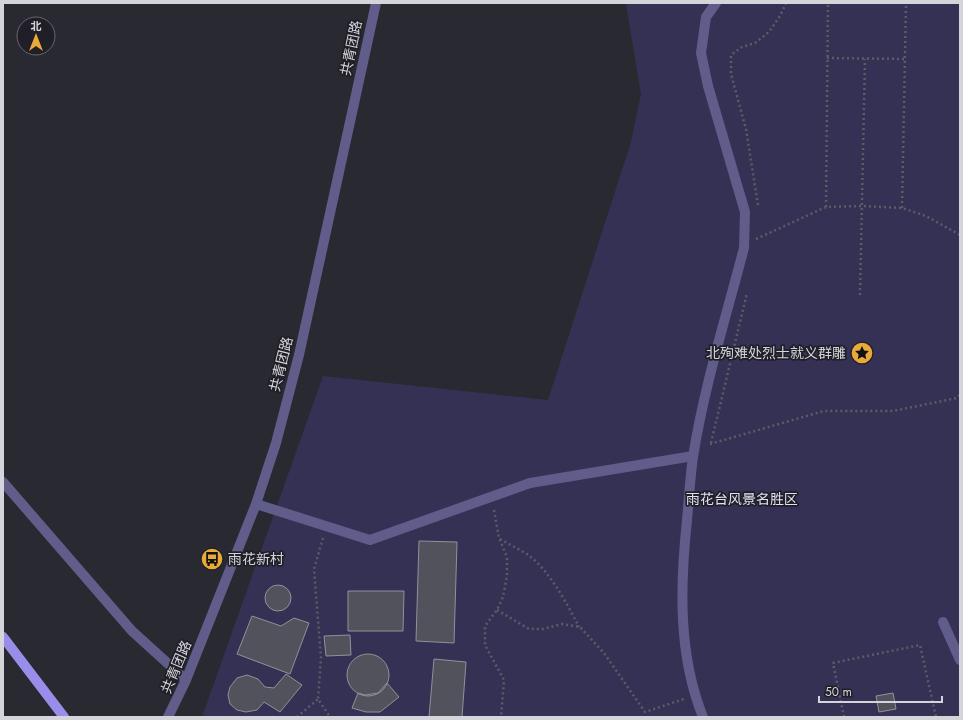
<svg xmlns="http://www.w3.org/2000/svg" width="963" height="720" viewBox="0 0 963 720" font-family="Jost,'Noto Sans SC',sans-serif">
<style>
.green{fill:#353154}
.building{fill:#52525c;stroke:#91919c}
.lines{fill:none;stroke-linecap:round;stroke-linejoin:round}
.path{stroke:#5c5c65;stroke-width:2.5;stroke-dasharray:2 3;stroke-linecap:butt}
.minor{stroke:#615d8a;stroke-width:10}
.major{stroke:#988eea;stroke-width:10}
.labels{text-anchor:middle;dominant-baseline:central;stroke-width:3.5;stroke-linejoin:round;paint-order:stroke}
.street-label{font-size:14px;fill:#d4d4da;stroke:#201f28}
.poi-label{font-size:14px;fill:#d4d4da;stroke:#201f28;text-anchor:end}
.park-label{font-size:14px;fill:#e1e0f3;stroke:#201f28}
</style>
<rect width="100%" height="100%" fill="#292932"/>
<path class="green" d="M630 3H960V717H202L323 376 548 400 631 142 641 94 626 4Z"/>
<path class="building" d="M419 541 457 542 454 643 416 641Z
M265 598a13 13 0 1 1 26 0a13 13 0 1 1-26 0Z
M348 591H404L403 631H348Z
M252 616 281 626 294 618 309 623 290 674 237 654Z
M350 635 351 655 326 656 324 636Z
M347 675a21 21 0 1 1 42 0a21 21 0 1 1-42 0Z
M434 659 466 662 462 717H429Z
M286 674 302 685 280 712 264 702 257 710 246 712 237 710 230 704 228 695 230 687 237 678 247 675 258 679 265 687 274 688Z
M387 683 399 697 380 712H366L352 708 358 693 365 695 378 693Z
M893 693 896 709 879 712 876 696Z"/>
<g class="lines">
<path class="path" d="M827 58 905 59
M758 205 746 129 731 74V55L742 47 755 43 769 32 780 16 786 3
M826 207 828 3
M902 208 906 3
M756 239 826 207 862 206 902 208 926 216 960 235
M860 295 865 59
M711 443 747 293
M710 444 824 411H893L957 398 960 395
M494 510 499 538 507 557V576L503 597 497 610 485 626V645L504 680 501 717
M323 538 314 569 321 658 318 699 330 717
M500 539C509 544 518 549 527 554 550 571 566 602 579 627
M497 610 529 629H543L562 624 580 627 604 653 645 712 684 699
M297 717 318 699
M844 717 833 663 920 645 936 717"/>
<path class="minor" d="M3 482 132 631 186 680
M256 504 370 540 530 483 693 456
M943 622 960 660
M168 717 186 680 256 504 276 443 299 355 376 3
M703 717C678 655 680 586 687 520 689 499 690 478 693 457 704 387 726 317 744 248L745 212 708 86 701 53 706 17 716 3"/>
<path class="major" d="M3 637 64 717"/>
</g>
<defs>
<g id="sight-disc" transform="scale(1.15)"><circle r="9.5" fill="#eaaa39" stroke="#201f28"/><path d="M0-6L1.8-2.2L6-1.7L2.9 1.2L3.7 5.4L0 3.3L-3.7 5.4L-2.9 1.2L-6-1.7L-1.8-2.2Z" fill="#111"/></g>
<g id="bus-disc" transform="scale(1.15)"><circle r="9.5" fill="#eaaa39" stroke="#201f28"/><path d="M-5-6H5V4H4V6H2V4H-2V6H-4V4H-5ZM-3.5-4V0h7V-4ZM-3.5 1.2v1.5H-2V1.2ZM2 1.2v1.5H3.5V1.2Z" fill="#111"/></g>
</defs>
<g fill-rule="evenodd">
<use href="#sight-disc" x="862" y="353"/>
<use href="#bus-disc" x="212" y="559"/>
</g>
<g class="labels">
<g class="street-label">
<text transform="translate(351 48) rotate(-78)">共青团路</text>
<text transform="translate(281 364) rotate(-76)">共青团路</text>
<text transform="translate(176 667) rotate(-67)">共青团路</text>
</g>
<g class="poi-label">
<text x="846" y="353">北殉难处烈士就义群雕</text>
<text x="228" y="559" text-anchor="start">雨花新村</text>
</g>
<g class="park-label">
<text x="742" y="499">雨花台风景名胜区</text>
</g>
</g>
<rect width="963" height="720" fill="none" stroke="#d4d4da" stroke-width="8"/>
<g transform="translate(36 36)"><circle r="19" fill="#201f28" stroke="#68676f"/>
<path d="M0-3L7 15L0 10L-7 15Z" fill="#eaaa39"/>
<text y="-6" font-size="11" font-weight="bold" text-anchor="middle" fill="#d4d4da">北</text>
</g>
<path d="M819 696v6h123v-6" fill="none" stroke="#d4d4da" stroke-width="2"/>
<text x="825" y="696" font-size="12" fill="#d4d4da" stroke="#201f28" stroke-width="3" paint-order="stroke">50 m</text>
</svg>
